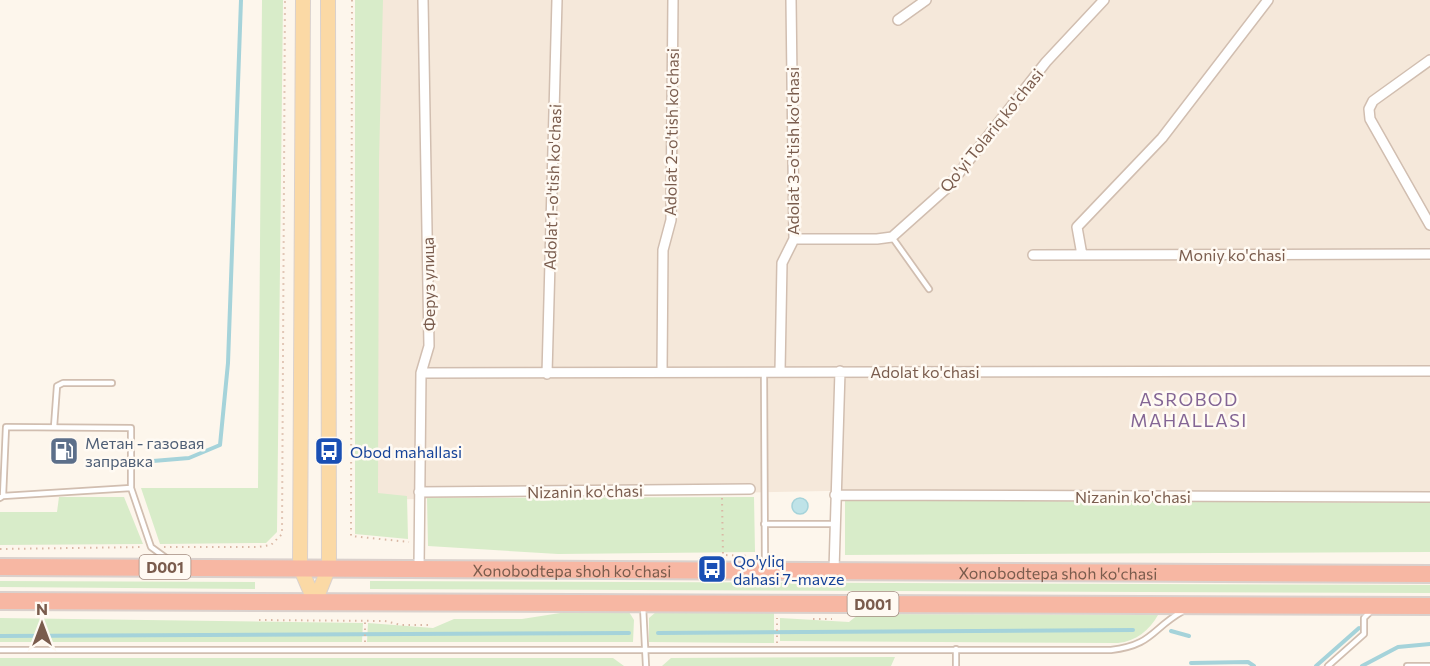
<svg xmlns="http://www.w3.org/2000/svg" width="1430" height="666" viewBox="0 0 1430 666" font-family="Commissioner,sans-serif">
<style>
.residential{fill:#f5e8da}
.green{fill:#d8ecc9}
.water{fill:#bfe3e8;stroke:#a5d3da;stroke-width:1.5}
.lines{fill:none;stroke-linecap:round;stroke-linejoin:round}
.stream{stroke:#a5d3da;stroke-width:4}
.lane-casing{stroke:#d1beb0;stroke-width:8}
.street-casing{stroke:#d1beb0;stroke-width:12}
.primary-casing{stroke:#dad1cd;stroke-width:16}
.highway-casing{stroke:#dad1cd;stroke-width:20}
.path{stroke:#d9b8a5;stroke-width:2;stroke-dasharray:1.5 4.5;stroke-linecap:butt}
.lane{stroke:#fff;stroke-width:4.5}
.street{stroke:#fff;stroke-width:9}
.primary{stroke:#fbd9a5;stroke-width:14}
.highway{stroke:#f7b7a3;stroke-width:16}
.labels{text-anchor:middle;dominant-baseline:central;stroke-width:5;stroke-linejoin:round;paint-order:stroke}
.shield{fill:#fffaf3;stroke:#a28b7f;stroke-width:1.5}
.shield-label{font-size:15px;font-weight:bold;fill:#7a5c4d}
.street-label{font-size:16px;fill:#7a5c4d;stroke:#fffaf3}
.service-label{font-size:16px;fill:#4e5e75;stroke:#fffaf3;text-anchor:start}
.transit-label{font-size:16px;fill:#164399;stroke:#fffaf3;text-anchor:start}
.neighbourhood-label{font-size:18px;letter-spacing:1.5px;fill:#846695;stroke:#fffaf3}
</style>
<rect width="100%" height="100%" fill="#fdf6ec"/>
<path class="residential" d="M369 0H1430V494L826 491 366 500Z"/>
<path class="green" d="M262 0H283L277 532 266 543 160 544 141 488H258Z
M355 0H383L379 160 378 493 407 496 408 539 355 534Z
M59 497H124L143 544 0 545V512H57Z
M754 497 755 552 558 554 428 546 427 498Z
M845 500 1430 503V552L845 555Z
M0 581 255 582V589L0 587Z
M370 581 1430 585V593L370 589Z
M573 611 629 612 634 620 633 642H367L368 623 433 628 454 619H522Z
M656 612H774V643L649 642V618Z
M859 614 1158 615C1149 631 1136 641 1118 643L780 641V618L849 622Z
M0 618 363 623 362 642H0Z
M895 657 891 666H662L671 658Z
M0 658H613L624 666H0Z"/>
<path class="water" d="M792 506a8 8 0 1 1 16 0a8 8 0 1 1-16 0Z"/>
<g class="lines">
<path class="stream" d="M141 462 189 458 220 445 228 363 241 0
M1171 631 1189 636
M658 633 1133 630
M0 636 629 633
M1191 663 1248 662 1254 666
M1316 666 1359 628
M1362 666 1398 647 1430 644"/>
<g class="lane-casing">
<path id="lane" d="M892 237 929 289
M764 373 765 566
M54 427 57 386 63 383H112
M3 496 131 488
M0 498 3 496 6 427 131 428V488L151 547 173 563
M764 524H835
M643 606 646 666
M956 649V666
M0 650H1111C1153 645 1151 629 1183 611
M1328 666 1364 634V618L1371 611
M1407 666H1430"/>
</g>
<g class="street-casing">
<path id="street" d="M898 20 926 0
M1430 60 1373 101 1369 109 1370 119 1430 225
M794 239H877L892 237 948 187 1046 62 1104 0
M1033 255 1430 254
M1082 255 1077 227 1162 138 1268 0
M662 371 663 250 671 220 673 0
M780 371 782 263 794 239 791 0
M421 373 1430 371
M547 374 557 0
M419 492 750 489
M835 495 1430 497
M419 567 421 373 429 346 423 0
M834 570 840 371"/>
</g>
<g class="primary-casing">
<path id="primary" d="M303 0 300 567 315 602
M315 602 329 567 328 0"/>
</g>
<g class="highway-casing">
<g id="highway">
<path id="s1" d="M0 567 1430 574"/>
<path d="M0 601 1430 606"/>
</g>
</g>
<path class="path" d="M352 0 351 536 409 542
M722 498 723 555 750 556
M164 547H259L271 545 282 534 285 0
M0 549 143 547
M813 619H832
M259 620 385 621 401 625H432
M365 642V620
M777 643V618"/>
<use href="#lane" class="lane"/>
<use href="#street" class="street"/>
<use href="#primary" class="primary"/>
<use href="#highway" class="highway"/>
</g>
<defs>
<g id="fuel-square" transform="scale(1.5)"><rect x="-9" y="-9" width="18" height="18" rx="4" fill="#5c6f8a" stroke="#fffaf3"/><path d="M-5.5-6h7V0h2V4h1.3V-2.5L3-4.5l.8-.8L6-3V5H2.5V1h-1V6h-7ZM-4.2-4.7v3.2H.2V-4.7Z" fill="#fff"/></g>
<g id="bus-square" transform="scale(1.5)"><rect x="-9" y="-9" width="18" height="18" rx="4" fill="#1a4fb4" stroke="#fffaf3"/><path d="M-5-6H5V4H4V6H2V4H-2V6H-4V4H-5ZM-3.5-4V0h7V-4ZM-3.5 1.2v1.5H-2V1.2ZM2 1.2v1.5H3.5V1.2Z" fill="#fff"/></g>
</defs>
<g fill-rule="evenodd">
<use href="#fuel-square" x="64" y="451"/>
<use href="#bus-square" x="329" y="451"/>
<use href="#bus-square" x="712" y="569"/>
</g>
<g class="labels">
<g class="shield">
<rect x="139.5" y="555" width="51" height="24" rx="4.5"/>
<rect x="847.5" y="592" width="51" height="24" rx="4.5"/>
</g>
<g class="shield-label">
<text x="165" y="567">D001</text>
<text x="873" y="604">D001</text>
</g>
<g class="street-label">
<text transform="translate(991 130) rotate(-51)">Qo'yi Tolariq ko'chasi</text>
<text transform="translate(671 132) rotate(-89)">Adolat 2-o'tish ko'chasi</text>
<text transform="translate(792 151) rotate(-90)">Adolat 3-o'tish ko'chasi</text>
<text transform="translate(552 187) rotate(-88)">Adolat 1-o'tish ko'chasi</text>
<text x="1232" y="254">Moniy ko'chasi</text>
<text transform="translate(428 284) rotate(-91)">Феруз улица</text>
<text x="925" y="371">Adolat ko'chasi</text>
<text transform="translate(585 491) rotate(-1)">Nizanin ko'chasi</text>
<text x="1133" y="496">Nizanin ko'chasi</text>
<text stroke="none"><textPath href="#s1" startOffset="572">Xonobodtepa shoh ko'chasi</textPath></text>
<text stroke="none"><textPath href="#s1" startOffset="1058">Xonobodtepa shoh ko'chasi</textPath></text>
</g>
<g class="service-label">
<text x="85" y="442">Метан - газовая<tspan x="85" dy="18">заправка</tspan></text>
</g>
<g class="transit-label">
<text x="350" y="451">Obod mahallasi</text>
<text x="733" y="560">Qo'yliq<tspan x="733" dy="18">dahasi 7-mavze</tspan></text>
</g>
<g class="neighbourhood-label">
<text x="1189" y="399">ASROBOD<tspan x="1189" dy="21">MAHALLASI</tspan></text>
</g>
</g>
<g transform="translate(42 624)" stroke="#fffaf3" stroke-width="4.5" paint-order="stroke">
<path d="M0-4.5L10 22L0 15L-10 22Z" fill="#7a5c4d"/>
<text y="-9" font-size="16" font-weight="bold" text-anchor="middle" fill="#7a5c4d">N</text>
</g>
</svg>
